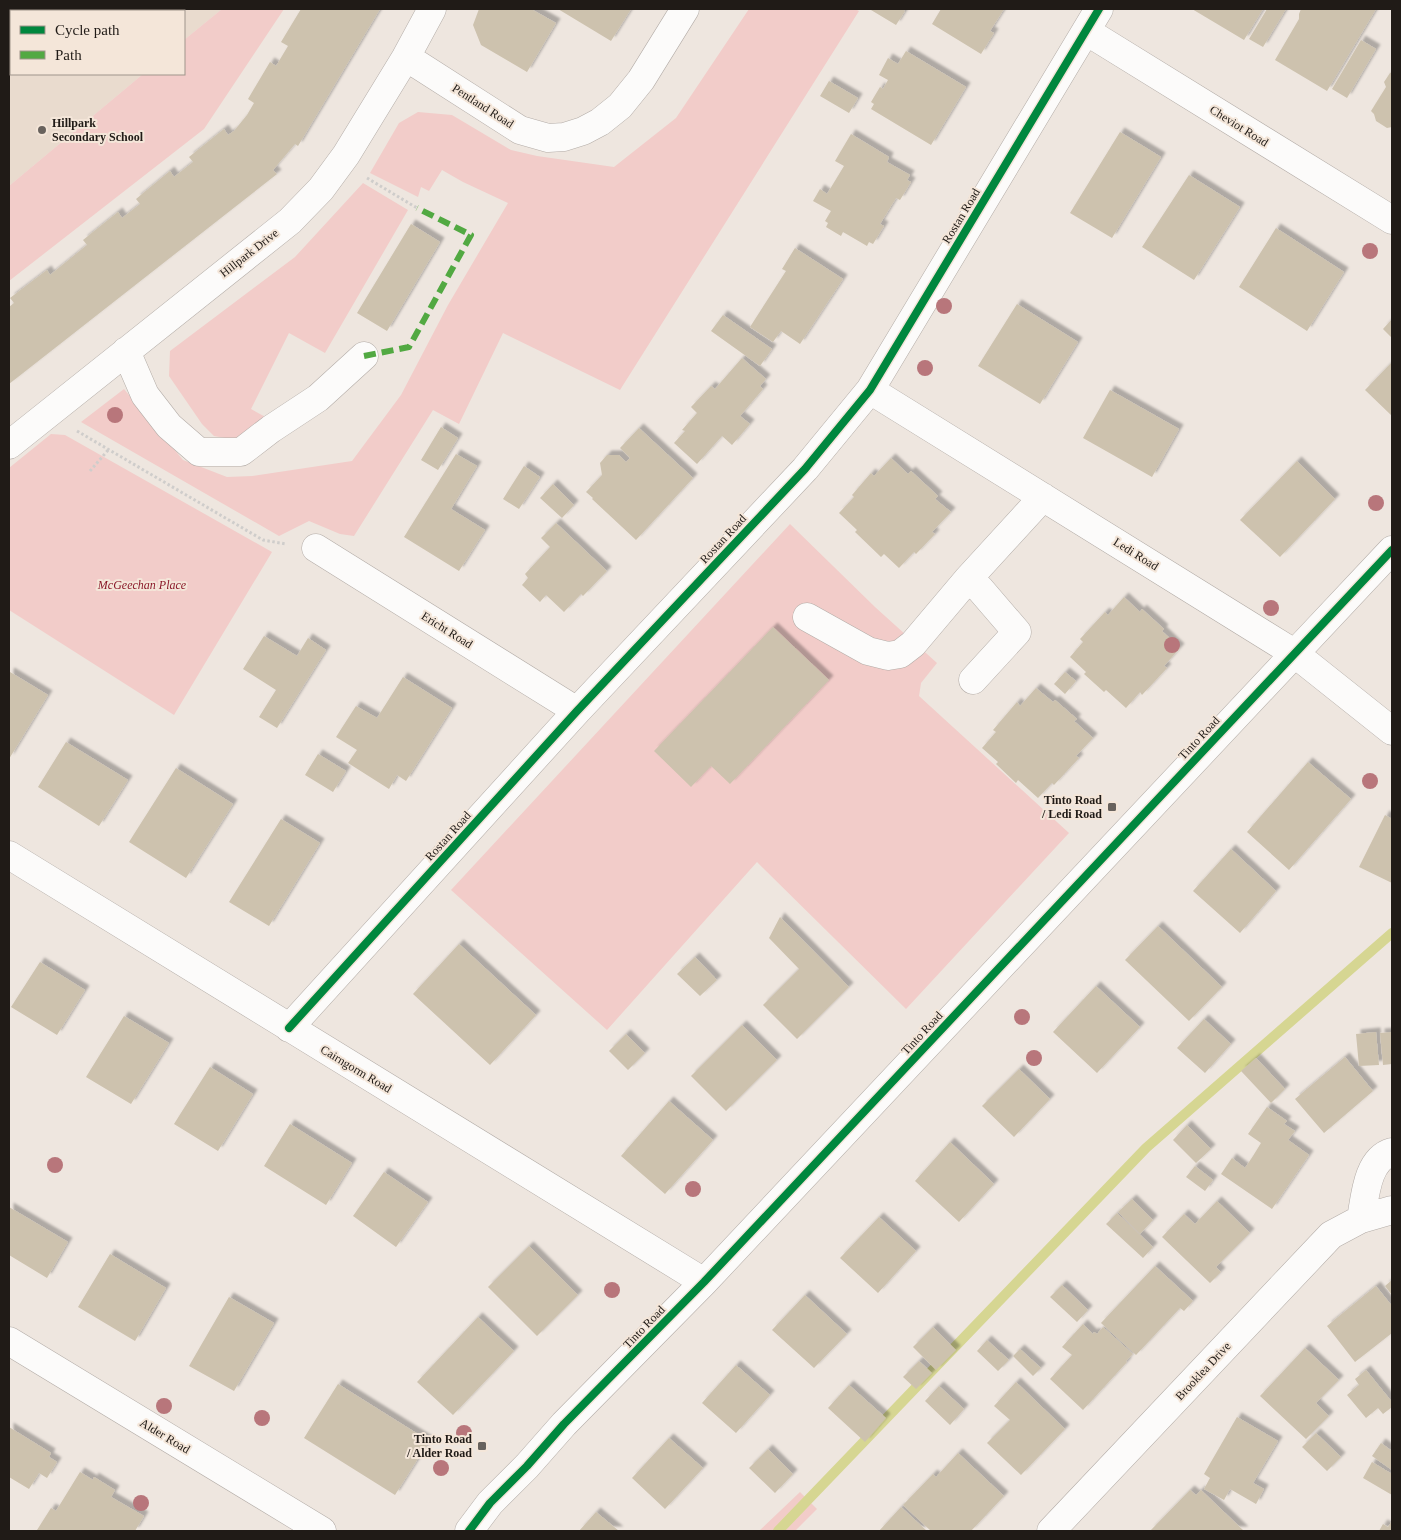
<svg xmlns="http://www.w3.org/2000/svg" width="1401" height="1540" viewBox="0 0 1401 1540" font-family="Georgia,serif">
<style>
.built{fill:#e9dbce}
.green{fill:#f2ccc9}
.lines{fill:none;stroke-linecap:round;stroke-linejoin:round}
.stream{stroke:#d6d692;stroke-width:10}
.building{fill:#cdc2ae;filter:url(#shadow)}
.minor-casing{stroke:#b3aca7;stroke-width:29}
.path{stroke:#cfcdcb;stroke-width:3;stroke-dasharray:2.5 2.5;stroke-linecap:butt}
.minor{stroke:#fcfbfa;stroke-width:28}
.quiet{stroke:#52a942;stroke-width:6;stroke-dasharray:12 6;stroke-linecap:butt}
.cycleway-casing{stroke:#f4e6d9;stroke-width:11}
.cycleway{stroke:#00873e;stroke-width:8}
.tree{fill:#b8767b}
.poi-dot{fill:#68625d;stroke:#f4e6d9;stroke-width:2}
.labels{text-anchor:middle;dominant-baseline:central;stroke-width:4;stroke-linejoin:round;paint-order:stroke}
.street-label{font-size:12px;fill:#201b17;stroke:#f4e6d9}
.poi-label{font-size:12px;font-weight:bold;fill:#201b17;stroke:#f4e6d9;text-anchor:end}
.park-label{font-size:12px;font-style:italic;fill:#8b1a2a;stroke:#f4e6d9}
</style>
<defs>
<filter id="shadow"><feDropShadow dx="4.5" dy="-4.5" stdDeviation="1" flood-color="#0004"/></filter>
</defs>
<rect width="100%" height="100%" fill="#eee6df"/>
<path class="built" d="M9 9H222L184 40V11H11V74H143L9 186Z"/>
<path class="green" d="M222 9H284L204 129 9 281V186L143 74H184V40Z
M749 9H855L859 11 620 390 503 333 459 424 433 410 354 536 340 534 309 521 279 536 81 422 124 389 183 460 227 477 252 476 352 461 401 395 448 305 508 203 463 182 442 170 429 191 421 187 418 197 370 173 399 123 418 112 452 115 511 150 537 156 614 167 676 118Z
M363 183 408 210 325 353 289 333 251 409 269 419 236 440 214 436 202 424 169 376 170 351 295 257Z
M51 434 65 435 272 552 174 715 9 610V468Z
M790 524 875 607 937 663 921 683 919 696 1069 833 906 1009 757 862 607 1030 451 890Z
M800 1492 817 1509 795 1531H759Z"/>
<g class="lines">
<path class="stream" d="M778 1531 1146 1148 1392 933"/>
</g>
<path class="building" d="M301 9H380L298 146 295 144 273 170 277 174 9 384V307L14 303 10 298 47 270 50 275 87 245 83 240 118 212 122 218 140 204 136 199 170 171 174 177 193 162 189 157 224 129 228 135 234 131 247 115 254 103 248 99 270 62 276 66 288 46 281 42Z
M479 9H531L556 23 527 72 481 45 473 25Z
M558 9H631L611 41Z
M872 9H901L905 11 896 25 871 10Z
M941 9H1004L990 31 994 33 981 54 932 24Z
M1192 9H1263L1244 40Z
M1267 9H1286L1263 47 1249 39Z
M1301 9H1376L1327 91 1275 60 1299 19V14Z
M1361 40 1376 49 1347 98 1332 89Z
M906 51 966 87 931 145 871 109 874 104 871 102 880 87 883 89 888 80 879 75 888 58 898 64Z
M1392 72V127L1387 128 1376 121 1374 114 1371 111 1386 87 1384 82 1390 73Z
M829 81 858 98 849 113 820 96Z
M1120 132 1161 157 1112 238 1070 213Z
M851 134 889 157 887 162 910 175 907 180 911 182 900 200 896 198 880 224 884 226 873 244 869 242 867 246 843 232 841 236 826 227 828 223 825 221 831 211 813 201 820 189 827 194 844 166 835 161Z
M1189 175 1240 207 1194 280 1142 247Z
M411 224 440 242 387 331 357 313Z
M1276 228 1344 272 1307 331 1239 287Z
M795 248 843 279 800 344 781 331 773 342 750 327 786 271 782 269Z
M1017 304 1078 342 1040 404 978 366Z
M723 315 772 349 760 366 711 331Z
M1392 319V338L1383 329Z
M742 358 766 379 760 386 763 389 740 416 750 424 732 445 722 436 697 464 674 443 685 431 682 430 697 413 691 407 711 386 715 389Z
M1392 362V416L1365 390Z
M1110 390 1179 429 1152 477 1083 438Z
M441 427 458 438 438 470 421 460Z
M639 428 693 478 636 540 592 499 593 498 586 492 602 475 600 463 607 455H619L626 462 630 458 620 448Z
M456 454 477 466 451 509 485 530 459 571 404 537Z
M891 458 908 474 911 471 938 496 935 499 951 512 932 532 935 534 916 554 914 552 899 568 884 554 881 557 855 532 857 530 839 513 854 497 852 495 871 473 874 476Z
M1297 461 1335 499 1280 557 1240 520Z
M524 466 540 477 519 509 503 499Z
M553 484 574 505 562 518 540 498Z
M556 523 607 571 583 596 581 594 564 612 546 595 540 602 522 585 528 578 525 574 550 547 541 538Z
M1124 597 1140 612 1142 609 1164 629 1162 631 1180 648 1164 666 1167 668 1142 695 1140 692 1126 708 1106 690 1104 692 1084 674 1086 672 1070 657 1083 642 1080 639 1105 612 1108 615Z
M773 627 829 680 730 784 711 766 691 787 654 751Z
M264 636 297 656 308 638 326 650 277 728 259 717 276 690 243 669Z
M10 672 48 695 9 759V674Z
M1065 672 1076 681 1065 694 1054 684Z
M403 677 452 708 406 781 397 775 389 789 348 763 357 750 336 737 356 706 377 718Z
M1036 688 1053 702 1055 700 1077 719 1074 721 1093 738 1076 756 1079 758 1054 785 1052 783 1038 798 1018 780 1016 783 996 764 998 762 982 748 996 732 993 730 1017 702 1020 706Z
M66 742 128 780 99 826 38 787Z
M318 754 346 771 333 792 305 775Z
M1308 762 1351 799 1289 870 1247 832Z
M176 768 233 804 186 878 129 842Z
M1385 815 1392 819V883L1359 867Z
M281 819 320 843 269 926 229 902Z
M1231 849 1276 891 1240 933 1193 891Z
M780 917 849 987 797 1039 763 1005 799 969 769 938Z
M1158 926 1222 987 1189 1021 1125 960Z
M459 944 536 1015 490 1065 413 994Z
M695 957 717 980 700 996 677 974Z
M40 962 85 990 57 1035 11 1007Z
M1096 986 1140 1027 1097 1073 1053 1032Z
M124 1016 169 1043 131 1104 86 1077Z
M1204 1019 1231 1044 1205 1073 1177 1048Z
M742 1025 777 1060 726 1111 691 1076Z
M1376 1032 1379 1065 1359 1066 1356 1034Z
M1392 1032V1064L1383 1065 1380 1033Z
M626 1034 645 1053 628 1070 609 1051Z
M1345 1057 1373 1091 1324 1133 1295 1099Z
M1256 1058 1285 1089 1271 1103 1241 1071Z
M210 1067 253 1094 218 1151 174 1124Z
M1019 1069 1050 1099 1014 1137 982 1106Z
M669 1101 713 1140 665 1194 621 1156Z
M1267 1107 1287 1121 1284 1124 1295 1131 1288 1140 1309 1155 1272 1209 1221 1174 1232 1158 1245 1168 1253 1156 1261 1143 1248 1134Z
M290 1124 352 1163 326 1205 264 1166Z
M1187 1125 1211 1149 1196 1163 1173 1140Z
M950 1142 994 1184 959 1222 915 1181Z
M1195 1166 1213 1180 1205 1191 1186 1177Z
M384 1172 428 1202 396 1247 353 1216Z
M1132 1199 1153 1220 1140 1234 1118 1212Z
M1217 1201 1250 1233 1216 1267 1221 1272 1210 1283 1162 1237 1184 1214 1195 1224Z
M9 1207 68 1242 47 1278 9 1255Z
M1117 1213 1153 1247 1143 1258 1106 1224Z
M879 1217 916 1251 878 1293 840 1258Z
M529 1246 578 1295 537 1336 488 1287Z
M110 1254 166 1288 135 1341 78 1307Z
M1155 1266 1193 1301 1184 1311 1180 1308 1136 1355 1101 1323Z
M1392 1280V1295L1385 1286Z
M1062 1285 1088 1310 1077 1322 1050 1297Z
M1376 1286 1392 1306V1333L1355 1362 1327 1326Z
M805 1295 847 1334 814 1368 772 1330Z
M229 1297 274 1323 234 1391 189 1366Z
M478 1317 514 1351 453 1415 417 1382Z
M1083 1324 1093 1334 1094 1332 1097 1334 1103 1327 1133 1354 1126 1361 1127 1362 1083 1410 1050 1379 1072 1355 1062 1347Z
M933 1327 956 1350 936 1370 913 1347Z
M987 1340 1009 1360 998 1371 977 1351Z
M1305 1348 1339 1380 1316 1403 1329 1416 1306 1439 1260 1396Z
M1020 1349 1041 1368 1033 1376 1013 1356Z
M919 1361 932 1373 916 1389 903 1377Z
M736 1365 770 1395 736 1433 702 1403Z
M1366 1370 1392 1402V1407L1383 1414 1378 1408 1366 1418 1347 1395 1359 1385 1355 1379Z
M1016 1382 1065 1429 1021 1475 987 1443 1010 1420 994 1406Z
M338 1384 429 1441 395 1495 304 1438Z
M849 1385 886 1418 865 1442 828 1408Z
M939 1386 964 1409 950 1425 925 1401Z
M1237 1417 1278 1441 1253 1483 1264 1489 1256 1504 1230 1489 1224 1500 1204 1489 1210 1478 1204 1474Z
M9 1427 51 1453 49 1457 57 1462 47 1478 39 1473 29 1489 9 1477Z
M1316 1433 1341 1457 1327 1471 1302 1447Z
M669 1438 703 1468 665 1509 632 1478Z
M1381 1443 1392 1451V1470L1372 1456Z
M768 1449 793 1474 775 1493 749 1468Z
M958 1453 1004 1496 971 1531H931L903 1505 933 1474 936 1477Z
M1372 1462 1392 1474V1495L1363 1478Z
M80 1472 93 1480 94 1477 115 1490 111 1497 144 1516 135 1531 37 1530 51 1508 56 1511Z
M1190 1490 1196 1495 1201 1490 1244 1531H1150Z
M901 1507 927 1531H879Z
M596 1512 619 1531H579Z
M1392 1521V1531H1379L1383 1524 1388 1527Z"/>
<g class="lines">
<g class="minor-casing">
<path id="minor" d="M1086 31 1392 220
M406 57 520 130 548 138 564 137 583 131 600 122 620 106 641 80 685 9
M126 351 145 395 169 426 199 452H241L271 429 318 398 364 356
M870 390 1294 653 1392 731
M9 445 290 221 321 189 346 155 406 57 432 9
M316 548 577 711
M967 580 980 589 1017 632 973 680
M807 617 868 651 888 656 900 654 913 644 967 580 1043 497
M9 855 704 1282
M289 1028 577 711 805 469 870 390 1099 9
M1361 1219C1365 1197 1367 1159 1392 1152
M9 1341 322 1531
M469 1531 490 1503 527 1466 564 1424 704 1282 1392 550
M1051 1531 1331 1235 1361 1219 1392 1210"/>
</g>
<path class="path" d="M367 178 417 208
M77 431 263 540 286 544
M90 471 109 449"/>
<use href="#minor" class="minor"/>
<path class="quiet" d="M364 356 409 347 471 235 417 208"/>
<g class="cycleway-casing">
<path id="cycleway" d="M289 1028 577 711 805 469 870 390 1099 9
M469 1531 490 1503 527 1466 564 1424 704 1282 1392 550"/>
</g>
<use href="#cycleway" class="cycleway"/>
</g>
<g class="tree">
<circle cx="1370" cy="251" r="8"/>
<circle cx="944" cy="306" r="8"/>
<circle cx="925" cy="368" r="8"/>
<circle cx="115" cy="415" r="8"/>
<circle cx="1376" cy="503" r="8"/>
<circle cx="1271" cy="608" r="8"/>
<circle cx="1172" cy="645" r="8"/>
<circle cx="1370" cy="781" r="8"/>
<circle cx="1022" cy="1017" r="8"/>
<circle cx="1034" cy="1058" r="8"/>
<circle cx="55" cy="1165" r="8"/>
<circle cx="693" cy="1189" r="8"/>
<circle cx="612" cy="1290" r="8"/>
<circle cx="164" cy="1406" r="8"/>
<circle cx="262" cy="1418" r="8"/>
<circle cx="464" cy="1433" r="8"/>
<circle cx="441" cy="1468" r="8"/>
<circle cx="141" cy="1503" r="8"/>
</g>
<g class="poi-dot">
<circle cx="42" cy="130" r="5"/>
<rect x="1107" y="802" width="10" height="10" rx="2.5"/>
<rect x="477" y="1441" width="10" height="10" rx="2.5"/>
</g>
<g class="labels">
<g class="street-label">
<text transform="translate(483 106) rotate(33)">Pentland Road</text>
<text transform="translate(1239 126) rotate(32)">Cheviot Road</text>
<text transform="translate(961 216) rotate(-59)">Rostan Road</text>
<text transform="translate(249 253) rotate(-38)">Hillpark Drive</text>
<text transform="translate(723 539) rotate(-47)">Rostan Road</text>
<text transform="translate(1136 554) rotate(32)">Ledi Road</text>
<text transform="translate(447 630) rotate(32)">Ericht Road</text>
<text transform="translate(1199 738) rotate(-47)">Tinto Road</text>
<text transform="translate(448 836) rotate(-48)">Rostan Road</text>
<text transform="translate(922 1033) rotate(-47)">Tinto Road</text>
<text transform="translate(356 1069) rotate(31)">Cairngorm Road</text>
<text transform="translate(644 1327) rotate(-46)">Tinto Road</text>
<text transform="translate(1203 1371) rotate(-47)">Brooklea Drive</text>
<text transform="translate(165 1436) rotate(31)">Alder Road</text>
</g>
<g class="poi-label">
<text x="52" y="123" text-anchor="start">Hillpark<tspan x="52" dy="14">Secondary School</tspan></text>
<text x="1102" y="800">Tinto Road<tspan x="1102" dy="14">/ Ledi Road</tspan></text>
<text x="472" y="1439">Tinto Road<tspan x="472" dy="14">/ Alder Road</tspan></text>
</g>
<g class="park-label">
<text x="142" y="585">McGeechan Place</text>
</g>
</g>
<rect width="1401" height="1540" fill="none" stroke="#201b17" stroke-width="20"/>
<rect x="10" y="10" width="175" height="65" fill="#f4e6d9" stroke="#9f958b"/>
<rect x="20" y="26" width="25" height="8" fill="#00873e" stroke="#9f958b"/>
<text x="55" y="35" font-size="15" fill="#201b17">Cycle path</text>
<rect x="20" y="51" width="25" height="8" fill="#52a942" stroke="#9f958b"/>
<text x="55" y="60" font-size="15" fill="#201b17">Path</text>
</svg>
